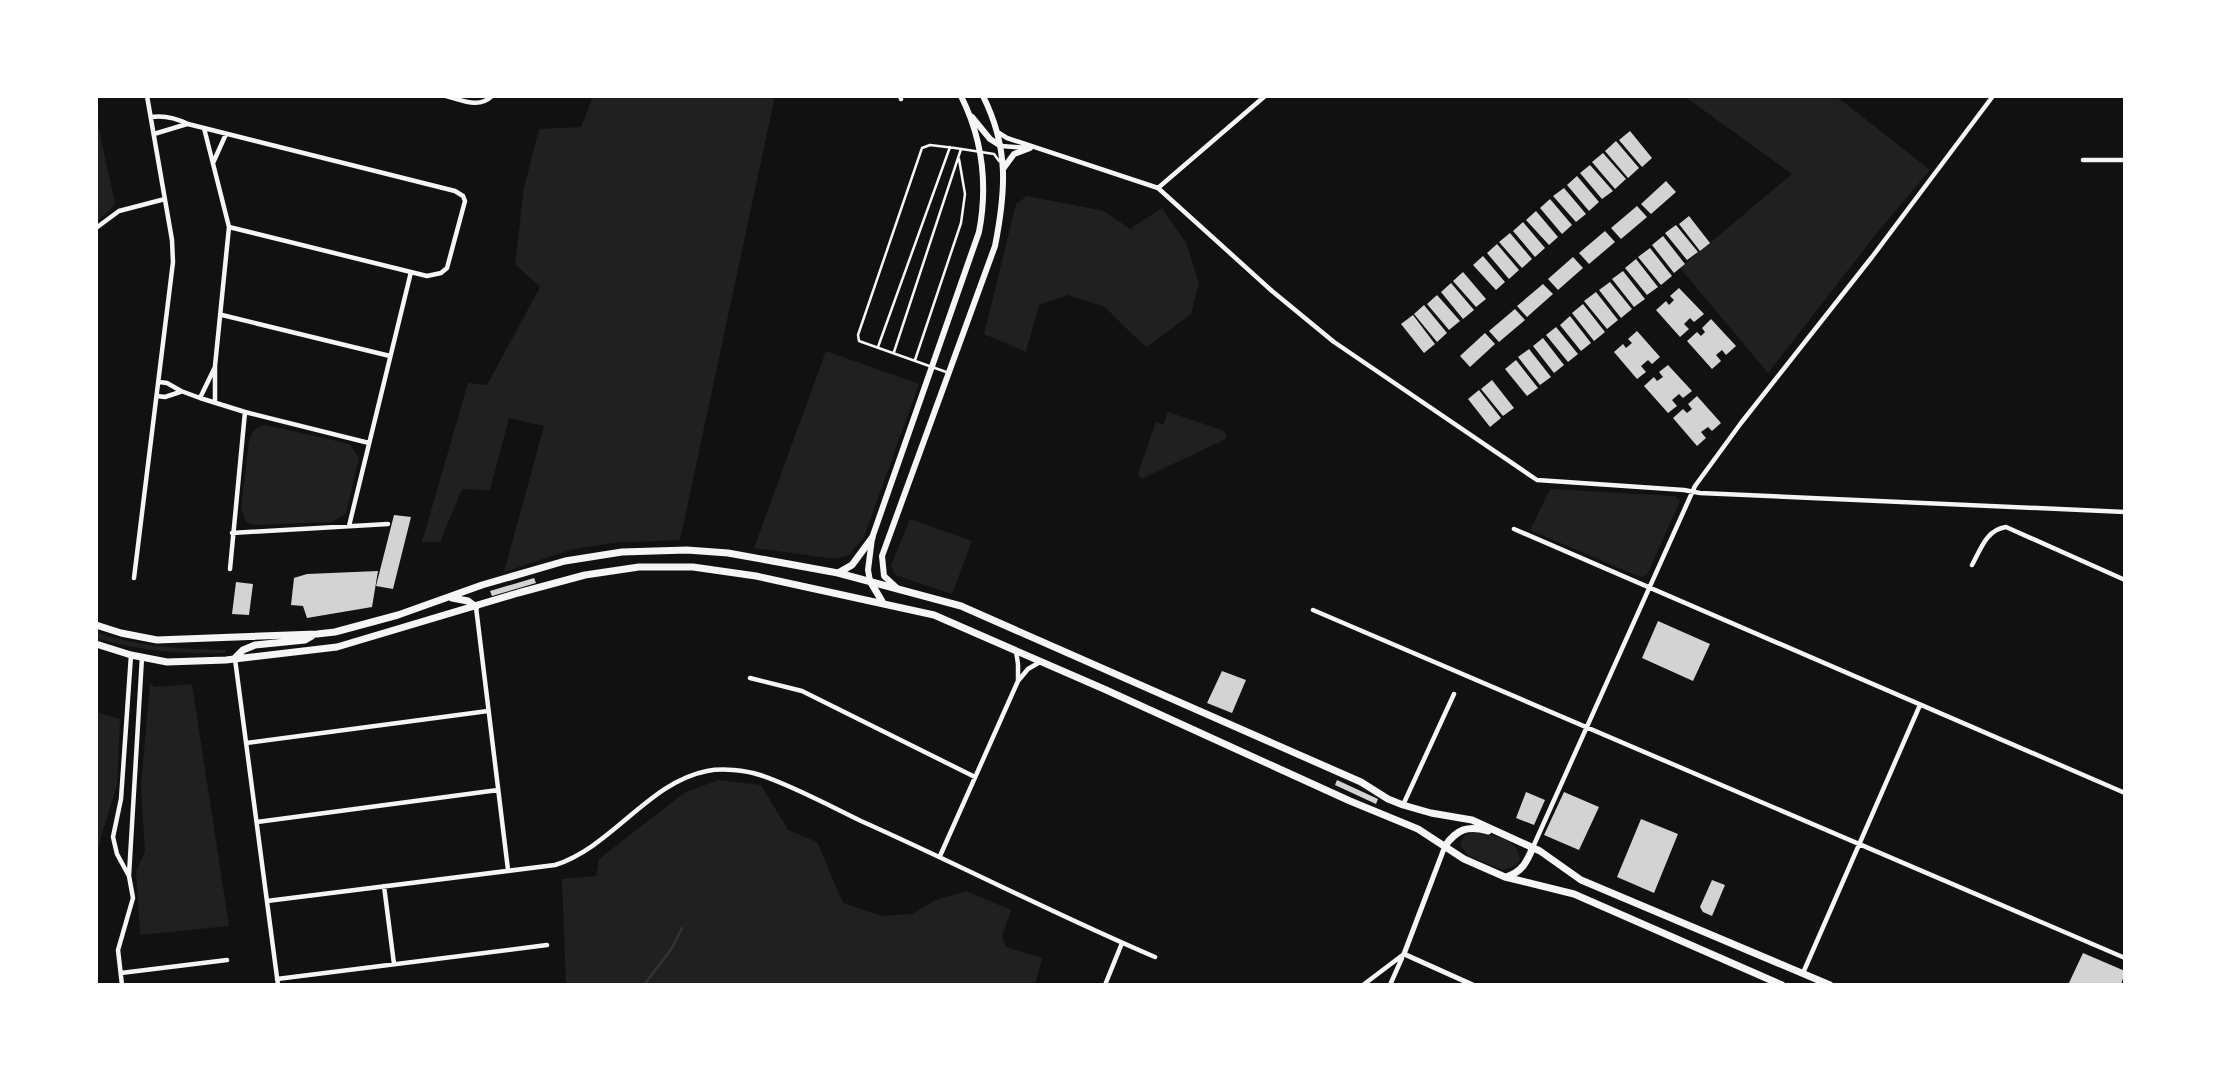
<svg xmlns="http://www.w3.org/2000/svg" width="2221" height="1081" viewBox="0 0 2221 1081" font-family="Inter,sans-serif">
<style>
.green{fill:#202020}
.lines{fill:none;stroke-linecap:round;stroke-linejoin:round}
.stream{stroke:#333;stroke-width:2.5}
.building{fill:#d3d3d3}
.service{stroke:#f5f5f5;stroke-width:2.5}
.minor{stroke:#f5f5f5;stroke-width:4.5}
.tertiary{stroke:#f5f5f5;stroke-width:5}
.secondary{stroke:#f5f5f5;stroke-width:6}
.primary{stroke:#f5f5f5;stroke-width:7}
</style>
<rect width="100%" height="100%" fill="#111"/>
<path class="green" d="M593 96H775L680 540 611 543 570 550 504 572 544 426 509 418 490 490 462 489 440 542H422L468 383 487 385 540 287 515 264 524 188 539 129 581 127Z
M1684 96H1836L1930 170 1876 234 1768 373 1680 268 1792 174Z
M96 116 115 203 111 209 96 222Z
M1027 196 1104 211 1130 229 1162 208 1186 243 1199 283 1191 314 1147 347 1133 335 1105 307 1068 295 1039 305 1026 352 984 334 1016 204Z
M826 351 919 384 864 537 849 555 836 559 754 548Z
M1168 412 1222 430 1226 434V439L1141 479 1138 473 1156 422 1163 425Z
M265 425 350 444 359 458 346 513 332 522 253 525 246 522 241 509 249 441C252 432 255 427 265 425Z
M1550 489 1675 496 1680 501 1647 575 1640 577 1530 530Z
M910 519 972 541 952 594 895 575 891 565Z
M96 632C138 647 182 649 226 650L224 653C180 654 139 651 96 638Z
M150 684 155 687 192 684 229 926 140 935 136 871 145 852 141 786Z
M96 712 120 719 117 785 100 841 96 867Z
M718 780 761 785 788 830 817 842 843 903 882 916 912 914 936 900 966 891 1011 910 1002 936 1006 947 1042 958 1035 985H566L562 879 596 876 599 859 684 793Z
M1479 831C1498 838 1519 838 1520 861L1515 866 1503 870 1467 855 1460 844C1464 833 1469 832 1479 831Z"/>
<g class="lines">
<path class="stream" d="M644 985 672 948 682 928"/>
</g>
<path class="building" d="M1630 131 1652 158 1642 167 1619 140Z
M1616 141 1639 168 1628 178 1605 151Z
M1603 153 1626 179 1615 189 1592 162Z
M1590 165 1613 191 1602 199 1580 173Z
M1577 176 1599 202 1589 211 1567 185Z
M1666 181 1676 192 1651 214 1641 204Z
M1564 188 1586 214 1576 222 1553 196Z
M1550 199 1572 225 1562 234 1540 208Z
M1637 206 1647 217 1621 239 1611 228Z
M1536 211 1558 237 1549 245 1526 220Z
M1689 216 1710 243 1700 251 1679 224Z
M1523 222 1545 248 1535 257 1513 231Z
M1676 225 1698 252 1687 260 1665 233Z
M1605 231 1615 242 1589 264 1579 253Z
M1510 233 1532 259 1522 268 1499 242Z
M1663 236 1685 264 1674 273 1652 245Z
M1497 244 1519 270 1509 279 1487 253Z
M1650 248 1672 276 1661 285 1638 257Z
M1483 256 1505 282 1496 290 1473 265Z
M1573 257 1583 268 1558 290 1548 279Z
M1636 259 1658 287 1647 295 1625 268Z
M1623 271 1645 299 1634 307 1612 279Z
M1463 272 1486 299 1476 307 1453 281Z
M1610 282 1632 309 1621 318 1599 290Z
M1451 283 1474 310 1463 319 1441 292Z
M1543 284 1553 294 1527 317 1517 306Z
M1679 288 1704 314 1694 322 1690 318 1684 324 1689 329 1680 337 1656 310 1666 301 1669 305 1674 300 1670 296Z
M1596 292 1618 320 1607 329 1584 301Z
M1437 295 1460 321 1449 330 1427 304Z
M1583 304 1605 332 1594 341 1572 313Z
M1424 305 1447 333 1437 342 1414 314Z
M1515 309 1525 320 1499 342 1489 331Z
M1413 315 1435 344 1424 353 1401 324Z
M1570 316 1591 343 1581 351 1560 325Z
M1711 319 1736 346 1726 355 1722 350 1716 355 1721 361 1712 369 1687 341 1697 332 1701 336 1705 332 1702 328Z
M1556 327 1578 354 1568 362 1546 335Z
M1637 331 1660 357 1652 364 1648 360 1641 366 1646 372 1637 379 1614 352 1623 344 1626 348 1632 343 1628 339Z
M1485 333 1495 344 1470 367 1460 356Z
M1543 338 1564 365 1554 373 1533 346Z
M1529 349 1551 377 1540 385 1518 357Z
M1516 360 1538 388 1527 396 1505 369Z
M1668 365 1692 391 1683 398 1679 394 1672 400 1677 406 1668 413 1644 386 1654 377 1657 381 1663 377 1659 372Z
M1492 380 1514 408 1503 416 1481 389Z
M1479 390 1501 418 1490 427 1468 399Z
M1697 396 1721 423 1712 431 1708 427 1701 432 1706 438 1697 446 1673 418 1683 409 1687 413 1692 409 1688 404Z
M394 515 411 517 393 589 376 586Z
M378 571 372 607 307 618 303 606 291 605 294 578 307 574Z
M534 578 536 583 492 596 490 591Z
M236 582 253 584 249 615 232 614Z
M1658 621 1710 644 1693 681 1642 658Z
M1222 671 1246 680 1232 713 1207 703Z
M1337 780 1378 799 1376 804 1335 785Z
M1526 792 1545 800 1534 825 1516 818Z
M1564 792 1599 807 1579 850 1544 835Z
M1641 819 1678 834 1654 893 1617 877Z
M1712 880 1725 885 1712 916 1703 912 1700 907Z
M2083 953 2125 971 2121 985H2068Z"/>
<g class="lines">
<path class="service" d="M878 347 950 147
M894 352 961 149
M915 360 961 223 965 194 959 159
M949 373 859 341 858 335 922 148 930 145 955 148 994 154 999 161"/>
<path class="minor" d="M446 96C462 100 479 109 492 96
M900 96 901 99
M151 117C164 115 176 118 188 124L455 191 463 196 465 201 447 268 441 273 427 276 229 227
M204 128 229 227 215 366V403
M999 133 1007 138 1158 188 1272 291 1334 342 1537 480 1684 490 1700 493 2125 512
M154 134 187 124
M1001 146 1028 148
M2083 160H2125
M213 163 226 134
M1158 188 1265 96
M96 228 119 211 165 199
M222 315 390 356
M159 382 167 383 181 391 200 398 245 412 369 443
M157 396 165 397 180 392
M200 398 215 367
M349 526 411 272
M1514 529 2125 793
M232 533 388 524
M1972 565C1981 549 1986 530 2006 527L2125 580
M230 569 245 412
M134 578 173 262 172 240 147 96
M476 607 508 870
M1313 610 2125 958
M1016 651 1018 664V680
M235 659 278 985
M750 678 802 691 975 777
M246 743 488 711
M1403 805 1454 694
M257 822 498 790
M1533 847 1695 486 1741 423 1872 257 1993 96
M940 856 1018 681 1028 669 1040 662
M129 875 142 657
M384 886 394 964
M267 901 555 865C612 847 649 782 707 771 722 768 745 770 760 775 791 785 830 806 861 821 960 865 1056 915 1155 957
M121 973 227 960
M1803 973 1920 705
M277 979 547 945
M122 985 118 950 133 898 129 876 117 854 113 837 121 799 131 655
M1105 985 1122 943
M1363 985 1404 954
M1390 985 1402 958"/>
<path class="tertiary" d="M1445 846 1404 954 1473 985"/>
<path class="secondary" d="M972 117 990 139 1001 146
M1003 169 1014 154 1030 148
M870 581 868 570 872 538 979 232C988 185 983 140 961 96
M897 588 884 576 882 556 995 246C1006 190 1009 148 983 96"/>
<path class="primary" d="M838 573 852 565 872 538
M870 581 883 603
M452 598 468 601 476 607
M96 625 121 633 157 640 317 634 335 632 398 615 482 585 565 561 622 552 687 550 728 553 838 573 961 606 1361 782 1388 799 1403 805 1431 813 1472 820 1540 851 1581 880 1830 985
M96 644 131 655 167 662 226 660 337 647 518 593 585 575 639 567H693L756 576 934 615 1104 689 1350 801 1418 829 1464 859 1505 877 1574 894 1782 985
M235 658 243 650 255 645 305 640 312 636
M1445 846C1457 829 1468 825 1488 831
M1506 877C1522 872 1527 862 1533 847"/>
</g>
<rect width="2221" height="1081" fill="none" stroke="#ffffff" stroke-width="196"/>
</svg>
